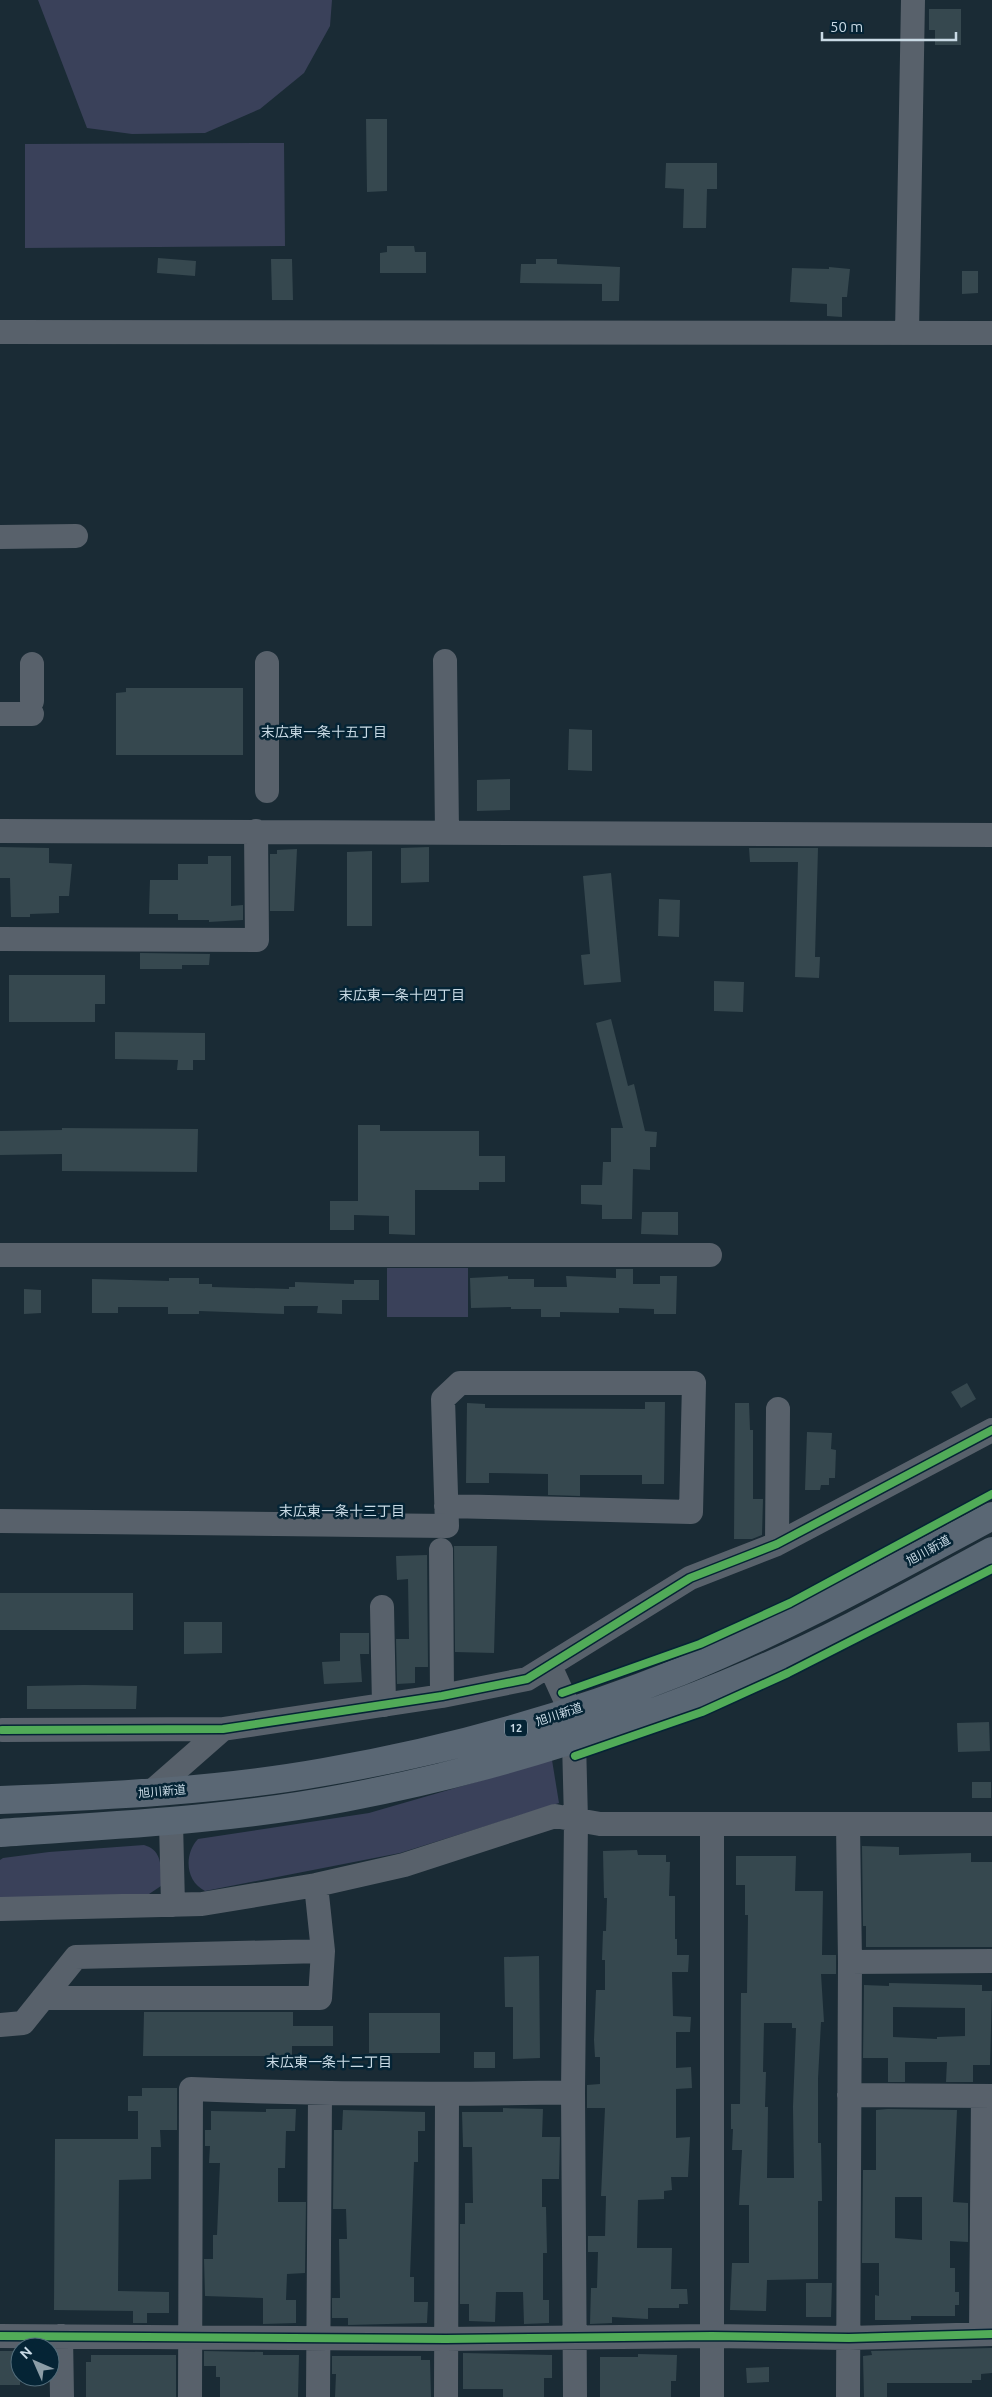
<svg xmlns="http://www.w3.org/2000/svg" width="992" height="2397" viewBox="0 0 992 2397" font-family="Ubuntu,'Noto Sans JP',sans-serif">
<style>
.green{fill:#3a415a}
.building{fill:#36484f;fill-rule:evenodd}
.lines{fill:none;stroke-linecap:round;stroke-linejoin:round}
.minor{stroke:#58616b;stroke-width:24}
.highway{stroke:#5a6774;stroke-width:28}
.cycleway-casing{stroke:#052435;stroke-width:11}
.cycleway{stroke:#51ab58;stroke-width:8}
.labels{text-anchor:middle;dominant-baseline:central;stroke-width:5;stroke-linejoin:round;paint-order:stroke}
.shield{fill:#052435;stroke:#8ea3b0;stroke-width:1}
.shield-label{font-size:11px;font-weight:bold;fill:#c9dae5}
.street-label{font-size:12px;fill:#c9dae5;stroke:#052435}
.neighbourhood-label{font-size:14px;fill:#c9dae5;stroke:#052435}
</style>
<rect width="100%" height="100%" fill="#1a2b35"/>
<path class="green" d="M38 0H332L330 26 304 73 260 109 205 133 132 134 87 128Z
M284 143 285 246 25 248V144Z
M387 1268H468V1317H387Z
M552 1760 559 1803 400 1853 205 1891C185 1881 184 1854 198 1839L369 1813Z
M144 1845C163 1850 161 1868 161 1886L149 1894 0 1898V1860L3 1858 49 1852Z"/>
<path class="building" d="M929 9H961V45H935V30H929Z
M366 119H387V191L367 192Z
M666 163H717V189H707L706 228H683L684 189 665 188Z
M387 246H414L415 252H426V273H380V253L387 252Z
M158 258 196 261 195 276 157 273Z
M271 259H292L293 300H272Z
M536 259H557V264L620 267 619 301H602V284L520 283 521 264H536Z
M829 267 850 269 847 297H842V317L827 316V304L790 302 792 268 829 269Z
M962 271H978V293L962 294Z
M126 688H243V755H116V693L126 692Z
M569 729 592 730V771L568 770Z
M510 779V810L477 811V780Z
M0 847 49 848V863L72 864 69 896H59V913L30 914V917H11L10 878H0Z
M429 847V882L401 883V848Z
M749 848H818L815 957H820L819 978 795 977 798 862H750Z
M297 849 294 911H270V854H277V850Z
M372 851V926H347V852Z
M208 856H231V906L243 905V920L209 922V920H178V914H149L150 880H178V864H208Z
M611 873 621 982 584 985 581 955 590 954 583 876Z
M659 899 680 900 679 937 658 936Z
M140 953 210 954 209 965H182V969H140Z
M9 975H105V1004H95V1022H9Z
M714 981 744 982 743 1012 714 1011Z
M611 1019 628 1086 634 1084 645 1131 657 1132 656 1147H650V1170L633 1169 632 1219H602V1205L581 1204V1185H602L603 1162H611V1128H623L596 1023Z
M115 1032 205 1033V1060H193V1070H177L178 1060 115 1059Z
M358 1125H380V1131H479V1156H505V1182H479V1190H415V1235L389 1234V1216L354 1215V1230H330V1201H358Z
M62 1128 198 1129 197 1172 62 1171V1154L0 1155V1131L62 1130Z
M642 1212H678V1235L641 1234Z
M616 1269H633V1284H660V1276H677L676 1314H654V1309L619 1308V1313L560 1312V1317H541V1309H511V1307L471 1308 470 1278 508 1276V1279H534V1287H567L566 1276 616 1278Z
M169 1278H199V1284H212V1287L289 1289V1287H295V1282L354 1284V1280H379V1300H342V1314L317 1313 318 1306H284V1314L199 1311V1314H168V1307H118V1313H92V1279L169 1281Z
M24 1289 41 1290V1313L24 1314Z
M967 1383 976 1399 961 1408 951 1392Z
M645 1402H665L664 1484H642V1475H580V1496L548 1495V1474L489 1473V1483H466L467 1403 485 1404V1408L645 1409Z
M735 1403H749L750 1430H753V1499H763L762 1535 752 1539H734Z
M807 1432 832 1433 831 1449 836 1450 835 1478H829V1485H821L820 1490H805Z
M454 1546H497L494 1653 455 1652Z
M427 1555 428 1667H415V1683L397 1684 396 1639H409L408 1579 397 1580 396 1556Z
M0 1593H133V1630H0Z
M184 1622H222V1653L184 1654Z
M340 1633H369V1654H360L362 1682 324 1684 322 1662 340 1661Z
M84 1685 137 1686 136 1709H27V1686Z
M989 1722 990 1751 958 1752 957 1723Z
M972 1782H991V1798H972Z
M862 1846 899 1847V1855L971 1853V1862H992V1947H866V1926H863Z
M637 1850 638 1855H666V1862H670L669 1896H675V1939H677V1955H689L688 1972H672L673 2016 691 2017 690 2032H676V2068L691 2067 692 2088 676 2089V2138L690 2137 688 2177H671L672 2190 664 2191V2199L638 2200 637 2248H672L671 2289H687L688 2304H679V2308H648V2319L612 2317V2323L590 2324 591 2288H597L598 2252H588V2236H605L606 2196H601L605 2108H587V2085L600 2084V2057H595L594 2040 596 1990H605V1960H602L603 1931H606L607 1898H604L603 1851Z
M736 1856H796L795 1891H823L822 1955H836V1974H821L824 2022H821L818 2079V2143H821L822 2201H818V2279L767 2280 766 2311 730 2310 732 2263H749V2205H739L742 2150H732L733 2129H731V2104H740L741 1993H747L748 1915H745V1885H736ZM764 2023H792V2028H796L793 2107 794 2178H767L768 2107H765L766 2072H763Z
M539 1956 540 2058 513 2059V2007H505L504 1957Z
M889 1983 982 1985V1991H992L990 2065H973V2082H946L947 2062H905V2082H888V2058H863L864 1985 889 1986ZM893 2007 965 2008V2036L937 2037V2039L893 2037Z
M144 2012H293V2026H333V2046H292V2056H143Z
M369 2013H440V2053H369Z
M474 2052H495V2068H474Z
M142 2088H177V2130H160L161 2147H151V2179L119 2180 118 2291 169 2292V2313H147V2323H133V2311L54 2310 55 2139H138V2111H128V2096H142Z
M503 2108 543 2109 542 2137H560L559 2179H542V2207H546L547 2253H543V2300H549V2323L524 2324 523 2292H496L495 2322 469 2321V2304H460V2224H465V2203H473L472 2147H463L462 2112H503Z
M266 2109H296L295 2131H286L285 2168H278V2202H306L305 2273 287 2274 286 2300H296V2323L263 2324V2298L205 2296 204 2259H213V2235H217L220 2163H209L210 2146H205V2130H211V2111L266 2112Z
M888 2109 957 2110 953 2202 968 2203V2242L950 2241V2268H955V2292H959V2305H955V2316H911V2320H875V2295L879 2296V2263H862L863 2170H876V2110ZM895 2197H922V2240L895 2238Z
M343 2110 425 2112V2131H418V2162H414L410 2277H414V2302H428L427 2323 348 2325V2318H332V2298H340L339 2239H347L346 2209H333L334 2130H342Z
M806 2283H832L831 2317H806Z
M992 2348V2373L981 2374V2380H972V2383H887V2397H864L863 2356 872 2355 871 2351Z
M0 2351H20V2385H0Z
M204 2351 263 2352V2355H299L298 2397H220V2377H216V2366H204Z
M463 2353 552 2355V2378H544V2397H503V2389H463Z
M638 2354 677 2355 676 2381H671V2397H600V2357H638Z
M91 2355H176V2397H86V2362H91Z
M332 2356H421V2360H430L431 2397H335L336 2374H332Z
M769 2367V2382L747 2383 746 2368Z"/>
<g class="lines">
<path class="minor" d="M0 332 992 333
M907 333 913 0
M0 537 76 536
M445 661 447 832
M267 663V791
M32 701V664
M0 714H32
M0 831 992 835
M0 939 257 940 256 831
M0 1255H710
M0 1521 447 1526 443 1399 460 1383H694L691 1512 446 1506
M777 1544 778 1409
M441 1550 442 1696
M382 1607 384 1705
M550 1666 570 1710
M2 1730 223 1729 442 1696 527 1679 690 1578 777 1544 992 1430
M574 1741 576 1820 573 2092 575 2397
M150 1793 223 1729
M171 1822 173 1905
M712 1824V2397
M0 1909 202 1904 316 1885 404 1865 555 1816 600 1824H992
M850 1962 992 1961
M43 1998H320L323 1951 316 1885
M0 2025 23 2023 76 1957 323 1951
M849 2095 992 2096
M981 2334 983 2096
M0 2336 446 2339 712 2336 849 2338 992 2334
M61 2336 62 2397
M190 2397 191 2089C319 2094 446 2095 573 2092
M318 2397 320 2095
M446 2397 447 2095
M848 2397 850 1962 848 1824"/>
<path class="highway" d="M0 1800C108 1796 217 1791 324 1772 446 1751 568 1717 682 1671 790 1627 890 1571 992 1516
M0 1833C115 1825 230 1820 344 1798 486 1771 621 1729 754 1672 836 1638 914 1593 992 1551"/>
<g class="cycleway-casing">
<path id="cycleway" d="M562 1693 700 1644 790 1603 992 1494
M2 1730 223 1729 442 1696 527 1679 690 1578 777 1544 992 1430
M575 1756 702 1712 788 1673 992 1569
M0 2336 446 2339 712 2336 849 2338 992 2334"/>
</g>
<use href="#cycleway" class="cycleway"/>
</g>
<g class="labels">
<rect class="shield" x="505" y="1719.5" width="22" height="17" rx="4"/>
<g class="shield-label">
<text x="516" y="1728">12</text>
</g>
<g class="street-label">
<text transform="translate(928 1550) rotate(-29)">旭川新道</text>
<text transform="translate(559 1714) rotate(-18)">旭川新道</text>
<text transform="translate(162 1791) rotate(-5)">旭川新道</text>
</g>
<g class="neighbourhood-label">
<text x="324" y="732">末広東一条十五丁目</text>
<text x="402" y="995">末広東一条十四丁目</text>
<text x="342" y="1511">末広東一条十三丁目</text>
<text x="329" y="2062">末広東一条十二丁目</text>
</g>
</g>
<g transform="translate(35 2362) rotate(315)"><circle r="24" fill="#052435" stroke="#536d7b"/>
<path d="M0-4L9 19L0 12L-9 19Z" fill="#8c9da7"/>
<text y="-8" font-size="14" font-weight="bold" text-anchor="middle" fill="#c9dae5">N</text>
</g>
<path d="M822 32v8h134v-8" fill="none" stroke="#c9dae5" stroke-width="2.5"/>
<text x="830" y="32" font-size="15" fill="#c9dae5" stroke="#052435" stroke-width="4" paint-order="stroke">50 m</text>
</svg>
